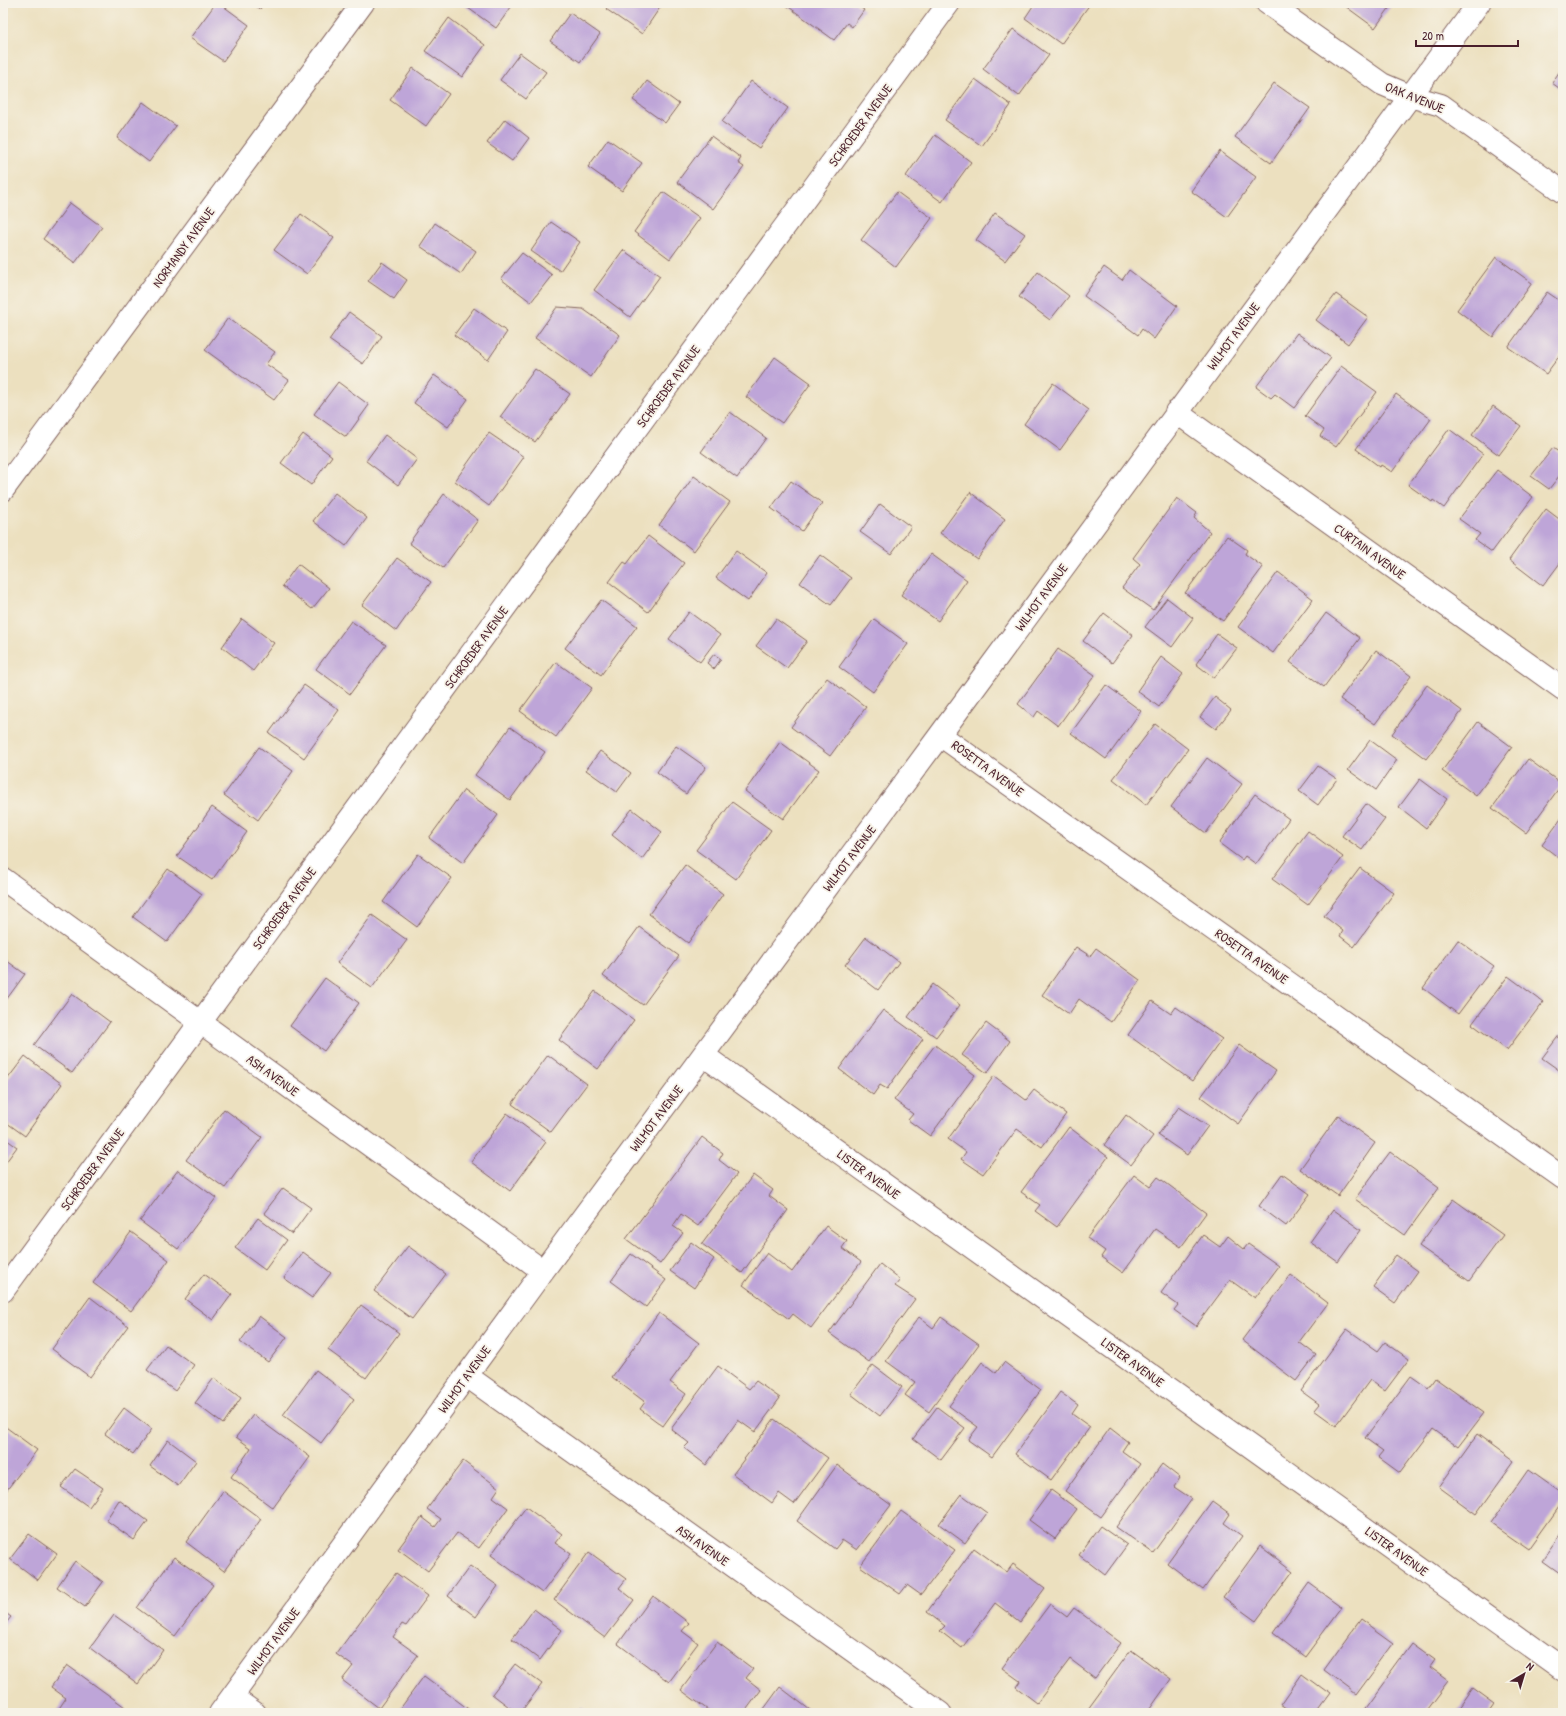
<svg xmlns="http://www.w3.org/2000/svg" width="1566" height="1716" viewBox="0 0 1566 1716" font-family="'Patrick Hand',sans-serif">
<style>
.building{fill:#bea5d8}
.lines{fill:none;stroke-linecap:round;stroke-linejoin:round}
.minor-casing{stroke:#83635f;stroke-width:24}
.minor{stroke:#fff;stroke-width:22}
.labels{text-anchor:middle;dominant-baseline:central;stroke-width:3.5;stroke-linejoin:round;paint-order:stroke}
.street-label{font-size:13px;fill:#4a1f2b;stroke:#f7f3e8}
</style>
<rect width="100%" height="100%" fill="#f7f3e8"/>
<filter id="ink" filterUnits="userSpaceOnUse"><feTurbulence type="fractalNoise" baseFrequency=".025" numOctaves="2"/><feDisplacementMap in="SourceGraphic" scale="8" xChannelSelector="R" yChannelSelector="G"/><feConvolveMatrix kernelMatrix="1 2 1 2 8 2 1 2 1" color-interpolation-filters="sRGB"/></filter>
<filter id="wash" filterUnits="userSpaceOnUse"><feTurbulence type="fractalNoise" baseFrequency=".012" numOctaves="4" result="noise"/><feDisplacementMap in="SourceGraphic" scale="16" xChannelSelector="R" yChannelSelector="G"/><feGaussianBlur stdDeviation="0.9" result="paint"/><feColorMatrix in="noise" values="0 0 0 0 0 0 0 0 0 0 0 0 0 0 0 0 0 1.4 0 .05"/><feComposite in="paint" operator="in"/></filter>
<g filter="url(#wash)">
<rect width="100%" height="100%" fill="#ece0bf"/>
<g id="blocks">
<path class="building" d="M216 3H219L249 25 223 61 190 38Z
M252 3H264L260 9Z
M461 3H514L496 28Z
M611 3H663L642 34 606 9Z
M787 3H855L864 10 852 27 847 23 834 40 786 5Z
M1035 3H1089L1090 4 1061 44 1025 18Z
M1341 3H1393L1375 28Z
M570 13 600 34 580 62 550 41Z
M449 18 485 45 462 77 425 51Z
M1013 29 1049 55 1019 96 983 69Z
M520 53 546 72 526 99 500 80Z
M1563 66V91L1552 83Z
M413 68 449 94 426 126 390 100Z
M975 79 1011 105 982 146 945 120Z
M647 81 679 104 665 123 633 100Z
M751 81 788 108 759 148 722 122Z
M1274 83 1310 108 1271 163 1235 137Z
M143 102 176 126 149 162 117 138Z
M505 119 529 138 512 161 487 143Z
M935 135 971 162 942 202 906 176Z
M711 136 741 158 738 163 744 167 713 209 677 182Z
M608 139 642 163 622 191 588 167Z
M1220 151 1256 177 1227 217 1191 191Z
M663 192 700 218 670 259 634 232Z
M897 192 932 218 896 267 861 240Z
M70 203 102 227 75 263 43 239Z
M995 213 1025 234 1005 261 976 240Z
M301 214 334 238 307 274 274 250Z
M551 222 580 242 560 271 531 251Z
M435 223 476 251 461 274 420 246Z
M623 250 660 276 630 317 594 290Z
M522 253 552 275 531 302 501 279Z
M1496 257 1532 283 1493 337 1457 310Z
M382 262 407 280 394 299 368 281Z
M1104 267 1122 280 1129 270 1177 306 1154 339 1142 329 1138 335 1084 296Z
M1038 272 1069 296 1050 320 1019 297Z
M1547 292 1563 303V351L1546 374 1508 347Z
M1336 294 1368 317 1348 344 1316 320Z
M557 307 583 309 620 335 591 377 535 338Z
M474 308 507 332 488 360 454 335Z
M349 312 382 336 363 364 329 340Z
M228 318 275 352 266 364 289 380 274 400 205 350Z
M1297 333 1331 358 1294 408 1275 394 1271 398 1256 387Z
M775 357 811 383 782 423 746 397Z
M1341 366 1377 392 1336 447 1320 436 1324 430 1305 416Z
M535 369 570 394 535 442 500 417Z
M434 375 468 399 448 427 414 403Z
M338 382 369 405 346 437 314 414Z
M1053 383 1089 410 1060 450 1024 424Z
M1396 394 1431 419 1392 472 1381 465 1380 467 1356 449Z
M1493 406 1521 426 1499 455 1472 435Z
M730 412 766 438 737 478 701 452Z
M1449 429 1483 454 1444 508 1433 500 1432 502 1408 485Z
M489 433 524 457 489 506 455 481Z
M303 434 332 456 311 485 281 463Z
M385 435 417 459 398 485 366 461Z
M1553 448 1563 455V471L1549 489 1531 476Z
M1497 470 1533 497 1492 552 1475 540 1480 534 1459 519Z
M694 476 730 502 694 551 659 525Z
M791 481 822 503 802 531 771 508Z
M970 492 1005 519 977 559 940 533Z
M335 493 367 518 346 546 313 521Z
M444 494 478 520 443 568 409 543Z
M1177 498 1197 513 1194 518 1210 532 1153 610 1122 588 1140 564 1133 558Z
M880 504 911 527 891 554 860 532Z
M1546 509 1563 522V559L1543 586 1509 560Z
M648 536 684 563 648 612 609 582 624 562 627 564Z
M1227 536 1247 550 1245 554 1263 567 1223 621 1185 593Z
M736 551 767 573 748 601 716 578Z
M931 554 967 580 938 621 901 595Z
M820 555 851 578 831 605 800 583Z
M397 558 431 582 396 631 362 605Z
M298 564 329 588 312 609 282 586Z
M1278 572 1313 599 1273 653 1238 627Z
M1167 598 1193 618 1172 647 1145 627Z
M601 600 637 626 601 675 565 648Z
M689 612 720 635 700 662 669 639Z
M1104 613 1133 635 1112 663 1083 641Z
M1326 613 1360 638 1324 687 1290 662Z
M242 619 274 643 253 671 222 647Z
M776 619 807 641 787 668 756 646Z
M874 619 908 644 873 692 839 667Z
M351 621 386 645 350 694 316 669Z
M1217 634 1237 648 1214 678 1196 664Z
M1058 649 1095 675 1058 726 1038 711 1034 717 1018 704Z
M1376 650 1411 676 1375 724 1340 699Z
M714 654 721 659 714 669 707 663Z
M1161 657 1183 674 1159 707 1137 691Z
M556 662 592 688 556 737 520 711Z
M827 678 866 707 830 756 791 727Z
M304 685 339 710 304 758 269 733Z
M1106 685 1141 711 1106 759 1071 733Z
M1427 685 1462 711 1426 759 1392 734Z
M1215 697 1231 710 1216 729 1200 717Z
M1478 722 1512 747 1476 796 1442 771Z
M1155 724 1188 749 1146 805 1113 779Z
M510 727 545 752 510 800 475 775Z
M1370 740 1397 760 1376 790 1348 770Z
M780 742 819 770 783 819 745 791Z
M676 746 706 767 686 794 657 772Z
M259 747 293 771 258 820 224 795Z
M600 751 631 773 617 792 586 770Z
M1207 758 1242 784 1206 833 1171 807Z
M1528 759 1562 784 1526 833 1492 808Z
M1318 766 1337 779 1318 805 1299 791Z
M1420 779 1447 799 1426 828 1399 807Z
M464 790 498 815 463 863 429 838Z
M1255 794 1289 819 1256 864 1245 856 1242 860 1219 843Z
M732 802 771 830 736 879 696 850Z
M1366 804 1385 819 1362 850 1342 836Z
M212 807 247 832 212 880 177 856Z
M632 809 662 832 642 859 612 835Z
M1563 816V861L1542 845Z
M1308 831 1343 857 1308 905 1272 879Z
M418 854 452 878 417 927 383 902Z
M685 865 723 894 688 943 649 914Z
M1360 868 1394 893 1354 947 1340 936 1343 931 1324 916Z
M168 869 202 894 167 942 133 917Z
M372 915 407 940 372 988 337 963Z
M639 927 679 956 643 1005 603 976Z
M866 937 899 962 878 990 845 965Z
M1458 940 1494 966 1458 1014 1423 988Z
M1076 947 1090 956 1096 948 1140 980 1111 1022 1079 999 1069 1014 1042 995Z
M3 958 25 974 6 1000 3 998Z
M1508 976 1543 1002 1507 1050 1472 1024Z
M325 978 359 1003 324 1051 290 1026Z
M932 984 960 1005 936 1037 908 1017Z
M595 991 634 1020 598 1069 559 1040Z
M72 994 110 1022 72 1073 34 1045Z
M1152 1001 1171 1014 1176 1007 1222 1039 1192 1081 1128 1035Z
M883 1010 923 1039 887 1089 880 1085 873 1095 839 1069Z
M986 1023 1010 1041 987 1073 962 1055Z
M1563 1030V1073L1542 1058Z
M935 1045 975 1075 930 1136 908 1120 913 1114 894 1100Z
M1239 1045 1276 1071 1238 1124 1201 1097Z
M548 1055 587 1084 551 1132 512 1104Z
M25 1056 62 1084 25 1136 3 1120V1085Z
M994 1076 1026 1100 1034 1090 1066 1114 1042 1147 1017 1129 983 1174 961 1159 966 1152 948 1139Z
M1179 1107 1208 1126 1187 1155 1158 1135Z
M224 1109 262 1137 225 1188 186 1160Z
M507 1113 546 1142 510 1191 471 1162Z
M1126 1115 1153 1136 1131 1165 1104 1145Z
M1338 1116 1375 1143 1338 1196 1300 1169Z
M1069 1127 1108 1157 1057 1227 1035 1211 1040 1205 1021 1192Z
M3 1137 17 1147 3 1166Z
M702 1137 723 1153 719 1160 737 1174 698 1226 681 1214 673 1226 683 1233 660 1264 626 1239Z
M1390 1152 1439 1188 1405 1235 1355 1199Z
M178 1170 216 1198 178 1249 140 1221Z
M1282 1174 1310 1194 1286 1226 1259 1206Z
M753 1175 773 1190 769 1196 788 1210 742 1273 702 1244Z
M1134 1175 1150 1187 1158 1177 1206 1213 1181 1247 1155 1229 1123 1273 1101 1257 1105 1251 1087 1238Z
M283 1188 311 1208 292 1234 264 1213Z
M1453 1199 1503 1235 1469 1281 1419 1246Z
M1333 1210 1361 1230 1338 1262 1310 1242Z
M258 1218 287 1240 265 1270 235 1248Z
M826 1226 847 1241 842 1248 861 1262 811 1328 793 1314 789 1319 743 1285 767 1253 792 1272Z
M131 1232 169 1260 131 1311 93 1283Z
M1203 1235 1220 1247 1228 1236 1244 1249 1248 1244 1279 1266 1255 1298 1230 1280 1196 1326 1174 1310 1178 1305 1161 1293Z
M691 1242 714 1259 694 1288 670 1271Z
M408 1246 446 1274 412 1319 374 1291Z
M303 1252 331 1273 312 1298 284 1278Z
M631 1254 666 1280 646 1307 611 1281Z
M1396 1255 1418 1271 1395 1303 1373 1287Z
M880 1264 900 1280 895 1286 915 1299 869 1362 829 1333Z
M204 1274 232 1294 213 1320 185 1299Z
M1291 1275 1328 1303 1299 1342 1316 1355 1296 1381 1242 1340Z
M90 1297 128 1326 90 1377 52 1349Z
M361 1305 399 1333 366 1378 328 1350Z
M659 1313 699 1343 670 1382 686 1394 663 1426 640 1409 645 1402 612 1377Z
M259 1316 287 1337 268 1362 240 1342Z
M919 1317 933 1328 941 1317 979 1344 929 1412 905 1395 915 1382 886 1361Z
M1347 1329 1378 1351 1385 1342 1409 1359 1385 1391 1370 1380 1336 1426 1314 1410 1319 1404 1301 1391Z
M166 1345 194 1365 175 1391 147 1370Z
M982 1362 996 1373 1004 1362 1041 1390 992 1457 968 1440 978 1427 949 1406Z
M873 1365 902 1387 880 1416 851 1394Z
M718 1366 749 1389 756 1381 780 1398 755 1432 738 1420 706 1465 684 1448 689 1443 671 1429Z
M316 1370 354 1399 321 1443 283 1415Z
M1411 1376 1428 1388 1435 1378 1484 1413 1458 1447 1433 1429 1400 1473 1378 1457 1383 1451 1365 1438Z
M214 1378 241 1398 223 1424 195 1403Z
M1060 1392 1078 1405 1072 1414 1090 1427 1051 1480 1015 1454Z
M937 1407 965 1428 941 1460 913 1439Z
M124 1408 152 1429 133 1454 105 1434Z
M253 1415 310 1457 273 1508 231 1477 251 1448 236 1437Z
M774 1419 828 1458 794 1504 779 1493 772 1503 733 1474Z
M3 1425 37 1450 3 1495Z
M1110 1428 1128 1442 1122 1451 1140 1464 1101 1517 1065 1491Z
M1477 1434 1514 1461 1476 1514 1439 1487Z
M168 1440 196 1461 178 1486 150 1466Z
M463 1461 499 1488 493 1497 508 1508 479 1548 457 1533 428 1571 398 1549 422 1517 435 1527 441 1519 427 1509Z
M1162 1464 1180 1478 1174 1487 1192 1499 1153 1553 1116 1527Z
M837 1465 891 1505 857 1550 842 1540 835 1549 797 1521Z
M75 1469 103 1488 89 1507 61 1487Z
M1528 1470 1563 1495V1500L1528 1549 1491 1523Z
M1051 1490 1077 1509 1055 1539 1029 1520Z
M223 1491 261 1519 224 1571 186 1542Z
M961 1494 987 1513 965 1543 939 1524Z
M119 1500 148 1521 134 1540 106 1520Z
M1212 1501 1230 1514 1224 1523 1242 1536 1203 1590 1167 1563Z
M526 1507 562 1534 555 1543 571 1554 542 1593 491 1555Z
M901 1511 955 1550 921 1595 907 1585 900 1594 860 1566Z
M1100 1526 1127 1545 1105 1575 1079 1555Z
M1563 1532V1576L1542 1561Z
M29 1534 57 1554 38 1580 10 1559Z
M1260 1546 1293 1571 1256 1621 1223 1597Z
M974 1548 1007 1572 1013 1564 1045 1588 1020 1622 995 1603 962 1648 940 1631 945 1626 927 1612Z
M589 1552 626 1579 619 1588 634 1600 605 1638 554 1600Z
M174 1557 213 1585 175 1636 137 1608Z
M75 1561 103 1582 85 1607 57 1587Z
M470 1566 498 1586 476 1617 448 1596Z
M396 1573 428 1596 406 1626 402 1624 393 1637 418 1655 379 1708 342 1680 353 1666 336 1654Z
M1309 1583 1342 1607 1305 1657 1273 1633Z
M653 1596 689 1623 682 1631 698 1643 669 1682 618 1644Z
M1050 1604 1067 1617 1074 1608 1121 1643 1095 1678 1070 1659 1037 1703 1016 1687 1020 1681 1002 1668Z
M534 1609 562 1630 540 1660 512 1639Z
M3 1611 11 1617 3 1627Z
M114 1615 163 1650 138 1684 90 1648Z
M1360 1620 1393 1644 1356 1694 1324 1670Z
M717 1642 753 1669 746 1678 761 1690 744 1713H712L681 1690Z
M1412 1644 1434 1660 1429 1667 1448 1681 1424 1713H1366L1363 1711Z
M1131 1650 1171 1679 1147 1713H1085Z
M515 1664 542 1684 520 1713H517L492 1694Z
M67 1665 125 1707 121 1713H56L66 1698 51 1687Z
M1302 1674 1329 1694 1315 1713H1294L1281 1704Z
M424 1676 471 1711 469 1713H397Z
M780 1687 814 1713H761Z
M1473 1689 1495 1705 1490 1712 1492 1713H1456Z
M581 1707 589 1713H577Z"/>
</g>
</g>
<g filter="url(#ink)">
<use href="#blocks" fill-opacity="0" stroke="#83635f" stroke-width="1"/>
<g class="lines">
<g class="minor-casing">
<path id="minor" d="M1267 3 1382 84 1410 96 1441 105 1563 192
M1176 412 1563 689
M3 490 363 3
M940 735 1563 1178
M3 879 543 1271
M703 1055 1563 1670
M3 1291 949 3
M467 1376 940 1713
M232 1697 255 1713
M220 1713 543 1271 940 735 1479 3"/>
</g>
<use href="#minor" class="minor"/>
</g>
</g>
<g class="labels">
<g class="street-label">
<text transform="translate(1415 97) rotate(22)">OAK AVENUE</text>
<text transform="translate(860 125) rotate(-54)">SCHROEDER AVENUE</text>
<text transform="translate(183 247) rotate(-54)">NORMANDY AVENUE</text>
<text transform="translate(1233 336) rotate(-54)">WILMOT AVENUE</text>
<text transform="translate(668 386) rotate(-54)">SCHROEDER AVENUE</text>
<text transform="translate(1370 551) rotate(36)">CURTAIN AVENUE</text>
<text transform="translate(1041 597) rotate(-54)">WILMOT AVENUE</text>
<text transform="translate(476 647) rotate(-54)">SCHROEDER AVENUE</text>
<text transform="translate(988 768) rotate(36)">ROSETTA AVENUE</text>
<text transform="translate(849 858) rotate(-53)">WILMOT AVENUE</text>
<text transform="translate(284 908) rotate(-54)">SCHROEDER AVENUE</text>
<text transform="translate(1252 956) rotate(35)">ROSETTA AVENUE</text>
<text transform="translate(273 1075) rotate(36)">ASH AVENUE</text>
<text transform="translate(656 1118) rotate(-53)">WILMOT AVENUE</text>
<text transform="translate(92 1169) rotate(-54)">SCHROEDER AVENUE</text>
<text transform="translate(869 1174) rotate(36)">LISTER AVENUE</text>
<text transform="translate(1133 1362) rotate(36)">LISTER AVENUE</text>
<text transform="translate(464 1379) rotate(-54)">WILMOT AVENUE</text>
<text transform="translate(703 1545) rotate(35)">ASH AVENUE</text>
<text transform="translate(1397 1551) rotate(36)">LISTER AVENUE</text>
<text transform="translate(273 1641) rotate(-54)">WILMOT AVENUE</text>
</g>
</g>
<rect width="1566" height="1716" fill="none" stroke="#f7f3e8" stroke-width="16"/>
<g transform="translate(1524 1674) rotate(38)" stroke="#f7f3e8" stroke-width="3" paint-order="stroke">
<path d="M0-3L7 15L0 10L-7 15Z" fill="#4a1f2b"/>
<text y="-6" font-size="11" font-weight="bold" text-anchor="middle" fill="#4a1f2b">N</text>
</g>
<path d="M1416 40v6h102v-6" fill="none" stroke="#4a1f2b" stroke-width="2"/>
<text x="1422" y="40" font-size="12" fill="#4a1f2b" stroke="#f7f3e8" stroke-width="3" paint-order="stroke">20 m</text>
</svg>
